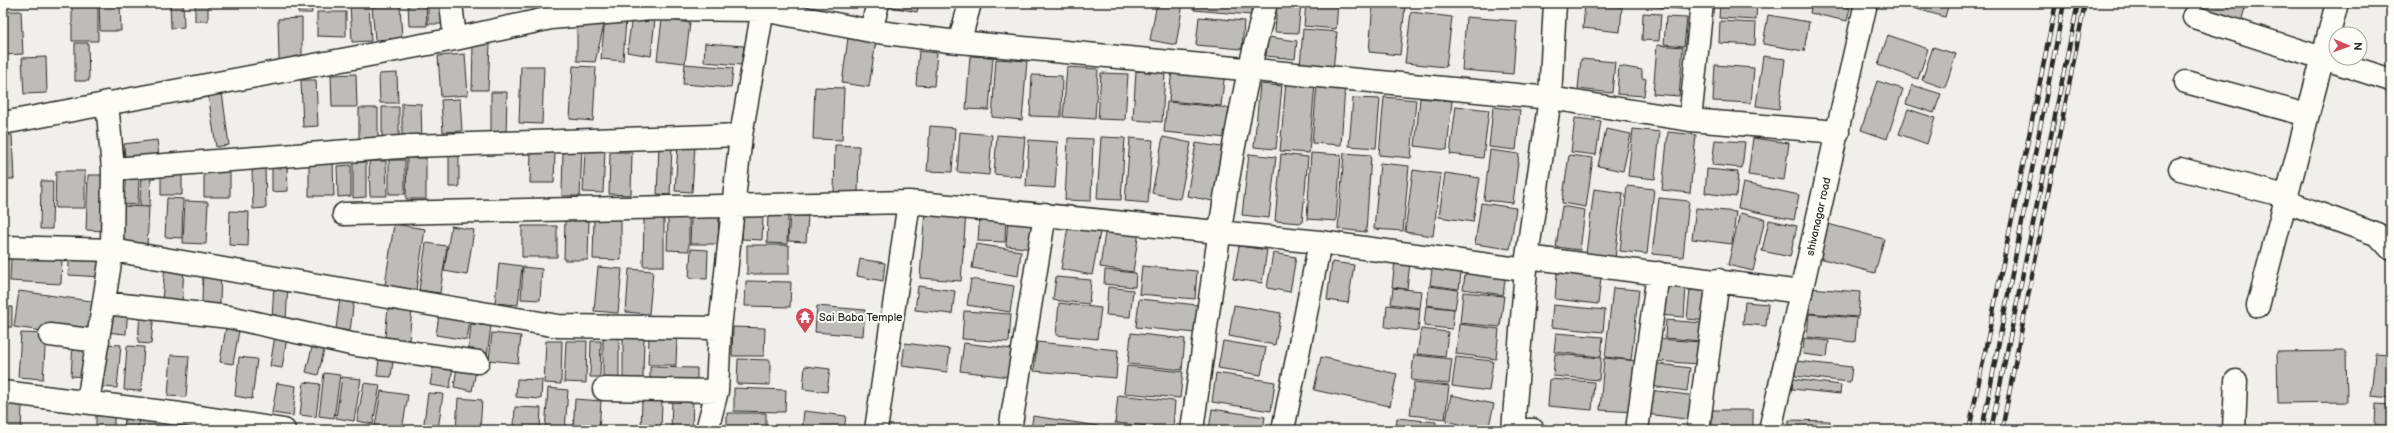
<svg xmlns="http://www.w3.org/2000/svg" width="2394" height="433" viewBox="0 0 2394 433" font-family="'Balsamiq Sans',sans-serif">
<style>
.building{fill:#bdbcb8;stroke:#2b2b2b}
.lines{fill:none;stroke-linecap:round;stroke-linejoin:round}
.minor-casing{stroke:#2b2b2b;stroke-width:25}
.tertiary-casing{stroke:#2b2b2b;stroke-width:25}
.minor{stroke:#fdfcf7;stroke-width:22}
.tertiary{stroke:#fdfcf7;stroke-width:22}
.rail-casing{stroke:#2b2b2b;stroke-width:4.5}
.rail{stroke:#fdfcf7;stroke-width:3;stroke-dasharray:9;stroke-linecap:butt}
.labels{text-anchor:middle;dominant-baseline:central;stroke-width:4;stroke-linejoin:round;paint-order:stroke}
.street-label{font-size:11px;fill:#2b2b2b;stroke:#fdfcf7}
.poi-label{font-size:11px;fill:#2b2b2b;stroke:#fdfcf7;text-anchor:start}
</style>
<rect width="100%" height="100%" fill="#f0efeb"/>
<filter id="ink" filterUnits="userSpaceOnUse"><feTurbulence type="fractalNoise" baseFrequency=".025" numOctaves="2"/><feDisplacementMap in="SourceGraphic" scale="8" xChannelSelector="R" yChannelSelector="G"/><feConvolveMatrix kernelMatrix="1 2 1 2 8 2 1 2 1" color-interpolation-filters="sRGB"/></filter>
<g filter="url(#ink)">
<path class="building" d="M72 3H98V41H72Z
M99 3H120L121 31H100Z
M170 3H183L184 27 171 28Z
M195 3H208V21H195Z
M298 3H311L312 13H298Z
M350 3H369L371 41 352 42Z
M408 3H426L427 26H409Z
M428 3H446L447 24H428Z
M887 3H919L917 12 887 6Z
M982 3H1000L999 8Z
M1157 3H1183L1176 45 1150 40Z
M1195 3H1252L1251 15 1194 10Z
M1277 3H1301L1298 33 1275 32Z
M1306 3H1338L1336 29 1304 26Z
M1373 3 1405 6 1400 55 1369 52Z
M1497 3H1533L1532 8Z
M1650 3H1691V10L1649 6Z
M1720 3H1757L1756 20 1719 18Z
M1812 3H1824L1850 8 1847 21 1810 13Z
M1896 3H1949L1945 17Z
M2210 3H2228L2245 7 2241 23 2207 13Z
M1585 4 1622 7 1620 32 1583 28Z
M400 5 402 38 375 40 372 7Z
M3 11H21L23 54 3 55Z
M317 12H346V37L317 36Z
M1411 12 1452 17 1446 67 1405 63Z
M1643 13 1661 14 1659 41 1642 40Z
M1768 15 1809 22 1804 51 1763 44Z
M632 16 655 19 651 56 627 52Z
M1199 17 1244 21 1242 49 1196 45Z
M1466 17 1517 21 1513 74 1462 70Z
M1666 17 1687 18 1684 46 1664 44Z
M302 18V59L279 60 278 19Z
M605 18 626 20 623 61 601 59Z
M662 19 690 23 685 63 657 60Z
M1720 21 1756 23 1755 45 1719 43Z
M577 25H604L595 62 577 61Z
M1303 29 1337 32 1333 70 1300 67Z
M849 30 877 34 869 87 842 83Z
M1888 35 1928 49 1918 79 1878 65Z
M1268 37 1297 41 1295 59 1266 56Z
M75 43H88L89 81H75Z
M705 43 744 46 742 65 704 62Z
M473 44H490L488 90H472Z
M1657 45 1683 47 1679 96 1653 94Z
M1933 47 1956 54 1945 88 1922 80Z
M919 51 937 53 934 86 916 85Z
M465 54 468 95 441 97 438 56Z
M970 56 993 57 989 110 966 109Z
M1763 56 1785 59 1779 109 1756 106Z
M46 57 47 93 24 94 22 58Z
M996 59 1027 61 1022 120 992 117Z
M1581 59 1615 62 1612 93 1578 89Z
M685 64 733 68 731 88 683 84Z
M1715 65 1754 68 1751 103 1713 101Z
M521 66H544L542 124 519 123Z
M573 66 596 67 593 121 570 119Z
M1619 66 1642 70V78L1646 79 1644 96 1617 94Z
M1067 67 1098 69 1095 119 1063 117Z
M1172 67 1225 72 1221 106 1169 101Z
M1136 71 1165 73 1162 122 1133 120Z
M397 73 398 103H380L379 74Z
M1101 73 1128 74 1125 120 1098 119Z
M356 74 357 107H332L331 75Z
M1032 75 1062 76 1061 117 1030 116Z
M301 80H316L318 126 303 127Z
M1877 81 1903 89 1887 139 1861 130Z
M1286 82 1315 84 1309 153 1280 151Z
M1260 84 1282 86 1276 149 1254 147Z
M1317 85 1345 87 1341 145 1312 143Z
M1912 85 1941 94 1934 113 1906 104Z
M815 87 844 88 842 140 813 139Z
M222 92 229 145 216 147 208 94Z
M491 92H507L506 138H491Z
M1384 97 1416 100 1411 158 1379 155Z
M1353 98 1380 99 1376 148 1349 146Z
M1420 98 1452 101 1447 150 1415 146Z
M460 99 462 131 443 132 441 100Z
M1167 102 1231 108 1228 138 1164 132Z
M402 103 421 104 422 141 402 142Z
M1456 106 1489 110 1483 158 1450 154Z
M382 107H399V142H382Z
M1493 107 1520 110 1516 150 1489 147Z
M359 108H378V142H359Z
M1908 109 1935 118 1927 144 1899 134Z
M1575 118 1601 121 1596 155 1571 152Z
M930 126 955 128 952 172 927 171Z
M1606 129 1631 134 1623 171 1598 166Z
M1633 129 1660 132 1655 179 1628 176Z
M960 132 992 135 989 175 957 172Z
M1668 132 1696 135 1690 193 1662 190Z
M3 135H12L14 179H3Z
M997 135 1025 137 1021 177 994 174Z
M1101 137 1125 138 1121 200 1097 199Z
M1163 137 1191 143 1180 199 1152 193Z
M1068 138 1093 139 1091 201 1065 200Z
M1130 138 1153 140 1148 203 1125 201Z
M1753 138 1789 143 1784 180 1748 175Z
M157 140 159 156 125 159 124 144Z
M1029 140 1058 142 1055 188 1026 186Z
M1715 140 1745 142 1742 168 1712 165Z
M1196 143 1228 148 1218 202 1187 196Z
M678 145 695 146 692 192 675 191Z
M835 145 859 146 858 195 834 194Z
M659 146 672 147 670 195 657 194Z
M563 147 582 148 580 196H562Z
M585 149 605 150 603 193 583 192Z
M449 150H459V187H449Z
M1490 150 1519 154 1513 203 1484 200Z
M531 152H555L554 183H530Z
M610 152H632L631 195 609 194Z
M1311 153 1341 155 1336 221 1307 219Z
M1344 153 1371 155 1366 232 1338 229Z
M1249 154 1276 157 1269 218 1242 215Z
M1281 154 1308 157 1302 223 1275 221Z
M1569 155 1593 158 1586 207 1562 203Z
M407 158H426V199H406Z
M389 160H405V194H389Z
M369 161H386L387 196H370Z
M309 162H333L334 196H309Z
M353 162H366V197L353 198Z
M1380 163 1409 166 1403 231 1374 229Z
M272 164H287L288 191 272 192Z
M351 165V196L338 197 337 166Z
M252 167H265L266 208 253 209Z
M204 168H230V197H204Z
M161 169 182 170V195H161Z
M1707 169 1738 172 1736 197 1705 193Z
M1413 170 1441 174 1433 236 1405 232Z
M56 171H85V208H55Z
M1445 173 1480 178 1473 222 1439 217Z
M141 174H151L150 206 140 205Z
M88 175H108L106 231 86 230Z
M125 175H139L138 205 124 204Z
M41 181H53L52 229H40Z
M1743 183 1799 195 1794 220 1738 208Z
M1627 186 1654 189 1647 254 1620 251Z
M1594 189 1623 193 1615 258 1586 254Z
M167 198 183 199 182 238 165 237Z
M1659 198 1689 201 1683 257 1652 254Z
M185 201 208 202 206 244 183 243Z
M1481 203 1516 208 1510 249 1475 244Z
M121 206 149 207 147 247 120 246Z
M1562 206 1585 210 1580 250 1556 247Z
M1696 208 1736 212 1732 244 1692 239Z
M925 210 966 213 961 281 920 278Z
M980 210 1006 212 1005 242 978 241Z
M230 211 249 212 248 246 229 245Z
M1740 213 1765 219 1753 271 1728 265Z
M768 214 788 215 787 244 767 243Z
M743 216H763L762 240 742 239Z
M790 216H808L806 242 788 241Z
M668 217H689V251L667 250Z
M691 217H719L718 244H690Z
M594 218 621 219V260L593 259Z
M644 218H664V266H643Z
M565 219H589L588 260H564Z
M1008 219 1037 221 1035 249 1006 246Z
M1769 220 1797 226 1790 257 1762 251Z
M1069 221 1101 227 1092 275 1061 269Z
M394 224 425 229 416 290 385 285Z
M1828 224 1884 239 1875 273 1819 258Z
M451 226 474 230 467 275 444 271Z
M522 226H557V257H522Z
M1106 226 1139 231 1133 272 1100 267Z
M426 243 447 246 440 293 419 290Z
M976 244 1021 251 1018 276 972 268Z
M747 245H789V274H747Z
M1239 246 1267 250 1262 283 1233 279Z
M691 249 708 250 707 279 689 278Z
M70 253 103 255 101 277 68 275Z
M1273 253 1296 257 1290 292 1267 288Z
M11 256 62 258 61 284 10 281Z
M860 259 885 263 883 281 857 276Z
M1395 261 1410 263 1407 289 1392 287Z
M1433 261 1462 265 1459 289 1430 285Z
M1332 262 1354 265 1348 303 1327 300Z
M499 263 522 266 518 305 495 303Z
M165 265 184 267 182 303 162 301Z
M1142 266 1197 271 1195 299 1139 294Z
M523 267 542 269 540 300 521 299Z
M598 267 622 269 618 313 594 311Z
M203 268 221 269 220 304 202 303Z
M1466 268 1506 273 1503 295 1463 289Z
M629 269 653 271 649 314 626 312Z
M1105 270 1136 273 1135 287 1104 284Z
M1557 273 1601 277 1598 304 1555 299Z
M1056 277 1091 280 1089 304 1053 300Z
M971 279 1014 286 1010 312 967 305Z
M746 281 791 282 790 307 745 306Z
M274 283 288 284 286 321 272 320Z
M1661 285 1686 287 1684 317 1659 315Z
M918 286 955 291 952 314 915 310Z
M1429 286 1458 290 1455 309 1427 305Z
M1108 287 1133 290 1130 317 1106 315Z
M1393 288 1422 291 1420 308 1391 304Z
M1613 288 1639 290 1631 360 1605 357Z
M1809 288 1860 292 1858 317 1807 313Z
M1690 290 1710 292 1708 321 1687 319Z
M19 291 98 302 93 338 14 327Z
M1463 292 1504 296 1500 327 1460 323Z
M340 298 354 299 350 331 336 329Z
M1139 299 1198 305 1196 333 1136 327Z
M1745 302 1768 304 1766 326 1743 324Z
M1059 303 1101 308 1097 339 1056 335Z
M1234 305 1281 313 1275 345 1229 336Z
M1387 305 1420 309 1418 331 1385 327Z
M1553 305 1605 310 1603 332 1551 327Z
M107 306 128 308 126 334 105 332Z
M817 306 865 310 863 336 815 332Z
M1426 306 1454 309 1452 329 1424 326Z
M3 307H12V327H3Z
M388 307 412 309 409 340 385 338Z
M964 311 1011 314 1009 342 962 339Z
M140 312 154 313 151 344 138 343Z
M1809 314 1857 318 1855 342 1807 337Z
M439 315 470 320 467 340 436 335Z
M1666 320 1702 323 1701 341 1665 338Z
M227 322 240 325 233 364 220 362Z
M471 324 491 326 487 356 468 354Z
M1459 324 1499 329 1496 359 1456 354Z
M733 327 765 328 764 356H732Z
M3 329H6L4 371H3Z
M1421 329 1448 332 1445 357 1417 354Z
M21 333 46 334 43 379 18 377Z
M492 333 521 336 518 363 489 360Z
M1131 333 1185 339 1182 370 1128 364Z
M1556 333 1603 337 1601 357 1554 352Z
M275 336 287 338 282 368 270 366Z
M603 336H619V380H603Z
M649 336 677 337 676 365H648Z
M623 338H644L643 379H623Z
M1804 338 1829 341 1827 357 1803 354Z
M1658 339 1700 342 1698 364 1656 361Z
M546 341H562L561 384 544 383Z
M566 341H587L586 383 564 382Z
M591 341H601L600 377H590Z
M1223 341 1266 348 1261 375 1218 368Z
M1037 342 1118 350 1116 378 1034 371Z
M73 343 90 344 87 377 71 376Z
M313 343 325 346 318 375 306 372Z
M905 343 950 349 947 372 902 366Z
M964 343 1012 349 1009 377 960 371Z
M105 344 121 345 117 388 101 387Z
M127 346 144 347 141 391 124 390Z
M380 351 394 353 391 377 377 376Z
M2346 351 2347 402 2278 403 2277 352Z
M1555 354 1601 358 1599 380 1553 376Z
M2375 354 2391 355V398L2371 396Z
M171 355 189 356 186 397 168 396Z
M1414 355 1452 359 1449 384 1411 380Z
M239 357 257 359 252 399 235 396Z
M1321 357 1397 374 1390 406 1314 390Z
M1456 357 1493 361 1489 391 1452 386Z
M1604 358 1639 361 1634 412 1600 410Z
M738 359 770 360V385L737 384Z
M1796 361 1852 367 1850 382 1795 376Z
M434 362 453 365 450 388 430 385Z
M1652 363 1690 368 1687 391 1649 386Z
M805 366 830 369 827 392 803 389Z
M1127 366 1183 372 1180 398 1124 393Z
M457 367 476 371 472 391 454 387Z
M650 367 697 368V381H650Z
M324 373 340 375 334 418 319 416Z
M1216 373 1275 382 1271 411 1212 402Z
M342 377 361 379 354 421 336 418Z
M517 379 542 380 541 399 516 397Z
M1550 379 1594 382 1592 410 1548 406Z
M1793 379 1841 385 1840 394 1792 389Z
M304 382 320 384 316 417 300 415Z
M1414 382 1449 386 1445 419 1410 415Z
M277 383 296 386 293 416 272 413Z
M364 383 380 385 373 424 357 421Z
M548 388 568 390 565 430H545Z
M734 388 786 390 785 412 734 411Z
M1650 390 1696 396 1693 420 1647 414Z
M381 391 408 395 402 430 375 426Z
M428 393 443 394 438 430H423Z
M1118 395 1175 401 1173 428 1115 423Z
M1451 395 1494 404 1488 430 1446 421Z
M458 398 482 400 480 430H456Z
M575 399 601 401 599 430H573Z
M672 399H693L692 430H671Z
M642 400 662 401 661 430H641Z
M3 404 22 405 21 430H3Z
M2376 404 2391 405V426L2375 425Z
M515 407 541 408 540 428 514 427Z
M1212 409 1265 417 1263 430H1209Z
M1712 410H1753V430H1712Z
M804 411 846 416 844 430H802Z
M96 412 114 414V430H96Z
M727 413H766V430H727Z
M1033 416 1098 426V430H1031Z
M139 417 170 418 169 430H138Z
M125 418 139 419 138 430H124Z
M1397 418 1436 422 1435 430H1396Z
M1789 420 1830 421V430H1789Z"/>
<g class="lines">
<g class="minor-casing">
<path id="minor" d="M451 3 455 39
M2194 17 2391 80
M871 31 878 3
M960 40 970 3
M2186 82 2307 115
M1690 120 1702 3
M3 123 455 39 551 18 651 9 763 10 871 31 949 41 1550 98 1690 120 1838 132
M113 169 413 146 741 135
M2180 169 2286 196
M2284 201 2378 235 2391 249
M344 214 909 202 1320 242 1526 270
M3 247 112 250 558 326 720 328
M1527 257 1801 292
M105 303 229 317 351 344 478 362
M2258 306 2337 3
M50 335 98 341
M604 389 717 391
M3 392 180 414 284 430
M88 402 112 250 113 169 107 102
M1513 429 1533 430
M707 430 717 391 720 328 741 135 764 3
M876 430 909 202
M1010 430 1045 214
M1192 430C1212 287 1228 142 1266 3
M1283 430 1320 242
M1513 430 1527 257 1550 98 1555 3
M1637 430 1658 273
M1698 430 1718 280
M2234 430 2236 381"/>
</g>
<g class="tertiary-casing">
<g id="tertiary">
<path id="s1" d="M1770 430 1866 3"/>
</g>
</g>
<use href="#minor" class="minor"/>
<use href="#tertiary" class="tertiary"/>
<g class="rail-casing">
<path id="rail" d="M1969 430 2056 3
M1982 430 2064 3
M1991 430 2078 3
M2002 430 2085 3"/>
</g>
<use href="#rail" class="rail"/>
</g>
</g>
<defs>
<g id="temple-pin" transform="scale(1)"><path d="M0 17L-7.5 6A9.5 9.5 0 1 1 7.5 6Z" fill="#d1495b" stroke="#fdfcf7"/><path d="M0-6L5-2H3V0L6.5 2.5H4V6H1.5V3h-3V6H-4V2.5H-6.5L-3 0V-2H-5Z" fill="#fff"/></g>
</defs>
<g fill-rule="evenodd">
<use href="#temple-pin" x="805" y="317"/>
</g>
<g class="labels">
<g class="street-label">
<text stroke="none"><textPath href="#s1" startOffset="219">shivanagar road</textPath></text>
</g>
<g class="poi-label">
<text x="819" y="317">Sai Baba Temple</text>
</g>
</g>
<rect width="2394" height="433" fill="none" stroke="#fdfcf7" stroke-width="16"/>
<rect x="8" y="8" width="2378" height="417" fill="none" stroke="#2b2b2b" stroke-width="1.5" filter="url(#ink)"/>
<g transform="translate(2348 46) rotate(92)"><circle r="19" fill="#fdfcf7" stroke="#a9a8a5"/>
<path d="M0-3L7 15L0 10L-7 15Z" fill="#d1495b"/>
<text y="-6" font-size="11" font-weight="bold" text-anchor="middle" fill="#2b2b2b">N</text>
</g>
</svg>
